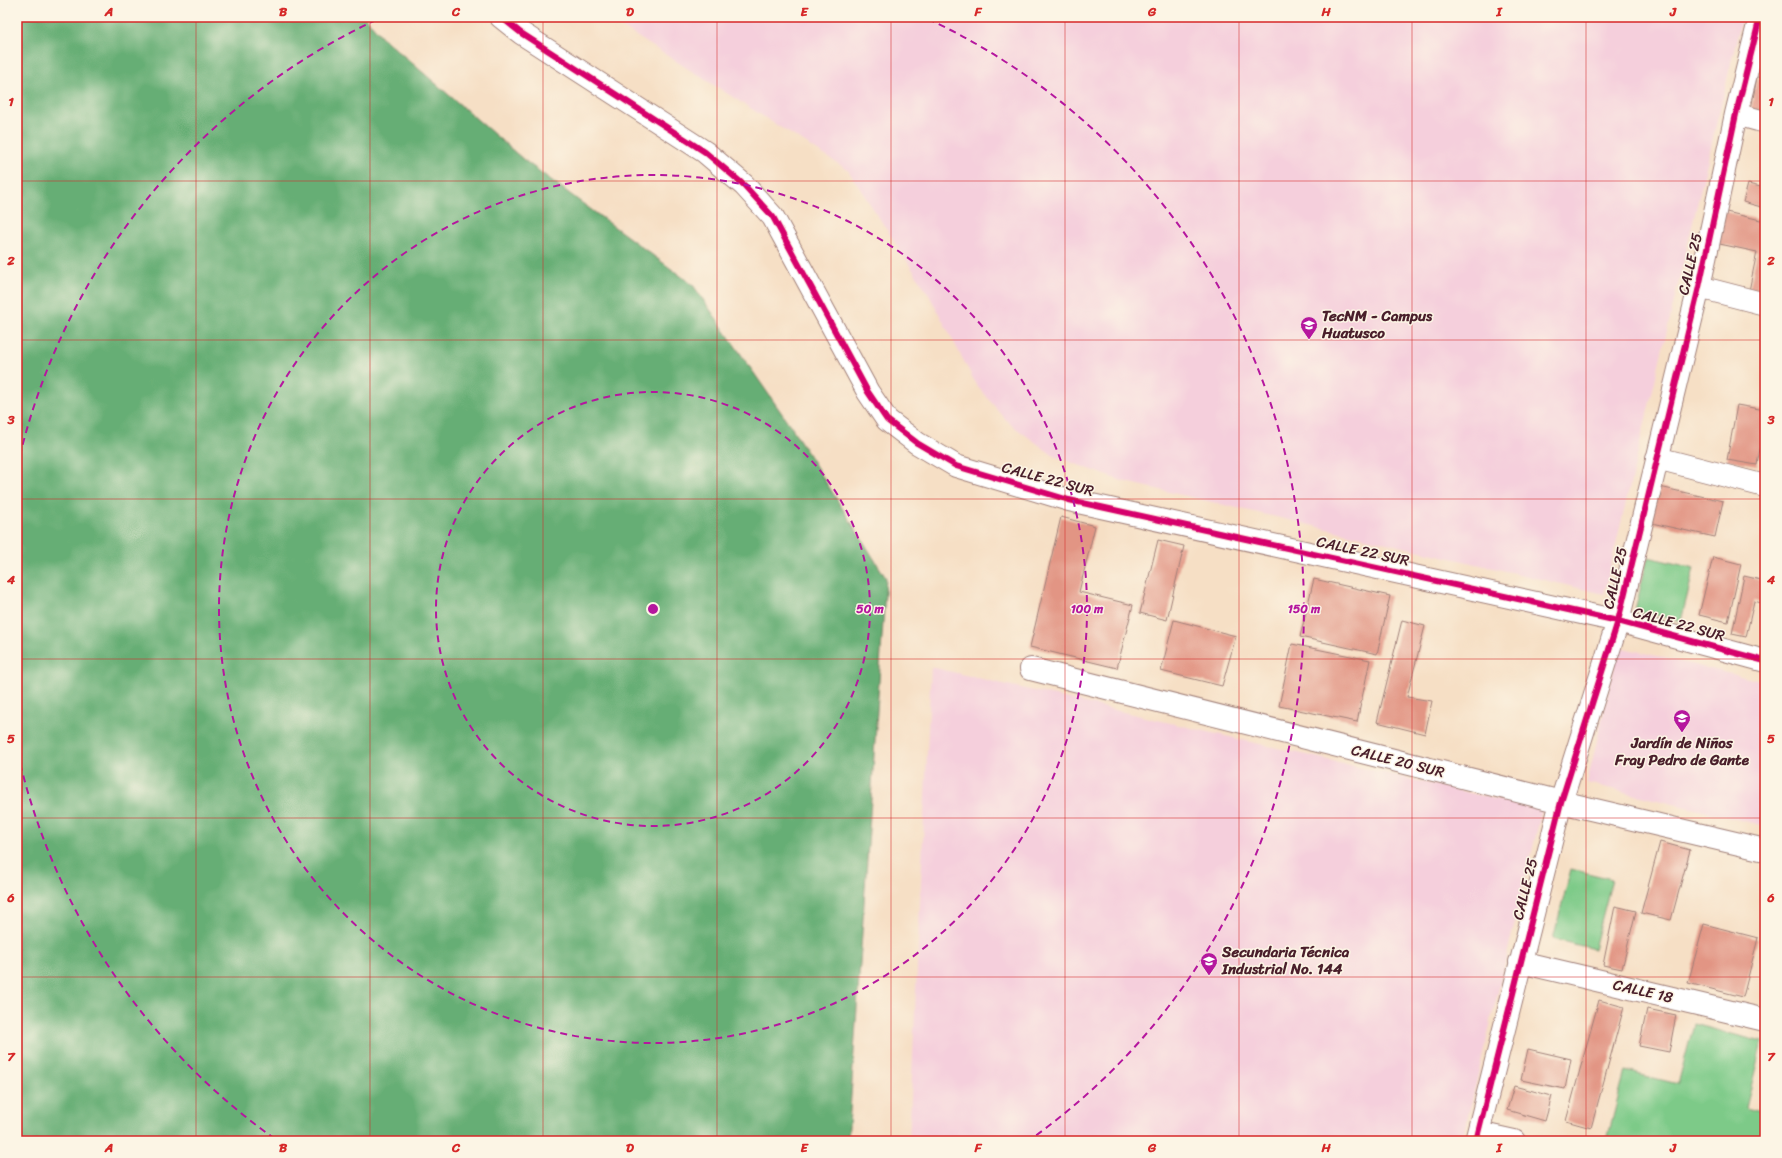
<svg xmlns="http://www.w3.org/2000/svg" width="1782" height="1158" viewBox="0 0 1782 1158" font-family="Sriracha,sans-serif">
<style>
.built{fill:#f5cfdc}
.green{fill:#7dca88;stroke:#64745a}
.forest{fill:#66ae74;stroke:#586650}
.building{fill:#e29584}
.lines{fill:none;stroke-linecap:round;stroke-linejoin:round}
.minor-casing{stroke:#a07f78;stroke-width:24}
.minor{stroke:#fff;stroke-width:22}
.cycleway-casing{stroke:#fcf5e5;stroke-width:8}
.cycleway{stroke:#d6006c;stroke-width:6}
.grid{fill:none;stroke:#d62828;stroke-width:1;stroke-opacity:0.55}
.ring{fill:none;stroke:#b5179e;stroke-width:2;stroke-dasharray:7 5}
.labels{text-anchor:middle;dominant-baseline:central;stroke-width:3;stroke-linejoin:round;paint-order:stroke}
.street-label{font-size:15px;fill:#4a1f2b;stroke:#fcf5e5}
.poi-label{font-size:15px;font-weight:bold;fill:#4a1f2b;stroke:#fcf5e5;text-anchor:start}
.centre{fill:#b5179e;stroke:#fcf5e5;stroke-width:2}
.ring-label{font-size:12px;text-anchor:middle;font-weight:bold;fill:#b5179e;stroke:#fcf5e5;stroke-width:3;stroke-linejoin:round;paint-order:stroke}
.neatline{fill:none;stroke:#d62828;stroke-width:1.5}
.grid-label{font-size:13px;text-anchor:middle;font-weight:bold;fill:#d62828}
</style>
<rect width="100%" height="100%" fill="#fcf5e5"/>
<filter id="ink" filterUnits="userSpaceOnUse"><feTurbulence type="fractalNoise" baseFrequency=".025" numOctaves="2"/><feDisplacementMap in="SourceGraphic" scale="8" xChannelSelector="R" yChannelSelector="G"/><feConvolveMatrix kernelMatrix="1 2 1 2 8 2 1 2 1" color-interpolation-filters="sRGB"/></filter>
<filter id="wash" filterUnits="userSpaceOnUse"><feTurbulence type="fractalNoise" baseFrequency=".012" numOctaves="4" result="noise"/><feDisplacementMap in="SourceGraphic" scale="16" xChannelSelector="R" yChannelSelector="G"/><feGaussianBlur stdDeviation="0.9" result="paint"/><feColorMatrix in="noise" values="0 0 0 0 0 0 0 0 0 0 0 0 0 0 0 0 0 1.4 0 .05"/><feComposite in="paint" operator="in"/></filter>
<g filter="url(#wash)">
<rect width="100%" height="100%" fill="#f6dfc5"/>
<path class="built" d="M606 17H1742L1604 594 1122 481 1054 456 1009 423 977 386 929 295 848 170Z
M1619 647 1765 682V826L1587 783Z
M931 667 1542 810 1462 1141H909Z"/>
<path class="green" d="M1648 557 1694 568 1681 621 1635 610Z
M1571 869 1612 879 1594 949 1553 939Z
M1694 1024 1762 1042 1746 1108 1765 1113V1141L1607 1140 1625 1071 1678 1084Z"/>
<path class="forest" d="M17 17H365L382 37 524 160 693 285 792 428 886 578 848 1141H17Z"/>
<g id="blocks">
<path class="building" d="M1757 77 1765 78V111L1751 109Z
M1748 184 1765 188V208L1743 202Z
M1722 211 1765 221V294L1749 291 1757 252 1715 243Z
M1737 405 1765 410V421L1757 465 1727 460Z
M1655 486 1723 501 1715 537 1647 522Z
M1061 517 1095 526 1079 592 1133 605 1117 668 1030 647Z
M1158 540 1184 546 1167 620 1140 613Z
M1713 557 1741 564 1728 622 1699 615Z
M1744 576 1765 581V604L1754 601 1746 637 1732 634Z
M1314 579 1390 596 1377 654 1300 637Z
M1174 620 1236 636 1222 686 1161 671Z
M1402 620 1425 626 1407 697 1432 701 1425 734 1377 722Z
M1292 644 1370 660 1357 722 1279 706Z
M1660 842 1690 850 1671 920 1641 913Z
M1615 906 1636 911 1622 969 1603 965Z
M1704 924 1758 938 1743 997 1688 983Z
M1599 1000 1624 1007 1591 1128 1566 1121Z
M1647 1009 1676 1015 1669 1052 1639 1046Z
M1528 1049 1571 1059 1565 1089 1521 1080Z
M1514 1086 1552 1096 1545 1121 1507 1110Z"/>
</g>
</g>
<g filter="url(#ink)">
<use href="#blocks" fill-opacity="0" stroke="#a07f78" stroke-width="1"/>
<g class="lines">
<g class="minor-casing">
<path id="minor" d="M501 17 521 33 705 152 744 185 773 217 868 392 887 420 917 443 956 466 1069 500 1618 621 1765 661
M1736 114 1765 122
M1699 287 1765 304
M1657 458 1765 486
M1031 669 1561 802 1765 850
M1520 962 1765 1020
M1478 1133 1514 1141
M1476 1141 1561 802 1618 621 1699 287 1736 114 1760 17"/>
</g>
<use href="#minor" class="minor"/>
<g class="cycleway-casing">
<path id="cycleway" d="M501 17 521 33 705 152 744 185 773 217 868 392 887 420 917 443 956 466 1069 500 1618 621 1765 661
M1476 1141 1561 802 1618 621 1699 287 1736 114 1760 17"/>
</g>
<use href="#cycleway" class="cycleway"/>
</g>
</g>
<path class="grid" d="M196 17V1141M370 17V1141M543 17V1141M717 17V1141M891 17V1141M1065 17V1141M1239 17V1141M1412 17V1141M1586 17V1141M17 181H1765M17 340H1765M17 499H1765M17 659H1765M17 818H1765M17 977H1765"/>
<g class="ring">
<circle cx="653" cy="609" r="217"/>
<circle cx="653" cy="609" r="434"/>
<path d="M275 1139A651 651 0 0 1 17 750M17 468A651 651 0 0 1 378 19M928 19A651 651 0 0 1 1031 1139"/>
</g>
<defs>
<g id="university-pin" transform="scale(0.9)"><path d="M0 17L-7.5 6A9.5 9.5 0 1 1 7.5 6Z" fill="#b5179e" stroke="#fcf5e5"/><path d="M0-5L7-2L0 1L-7-2ZM-4 1L0 2.5L4 1V4Q0 6-4 4Z" fill="#fff"/></g>
<g id="school-pin" transform="scale(0.9)"><path d="M0 17L-7.5 6A9.5 9.5 0 1 1 7.5 6Z" fill="#b5179e" stroke="#fcf5e5"/><path d="M0-5L7-2L0 1L-7-2ZM-4 1L0 2.5L4 1V4Q0 6-4 4Z" fill="#fff"/></g>
</defs>
<g fill-rule="evenodd">
<use href="#university-pin" x="1309" y="325"/>
<use href="#school-pin" x="1682" y="718"/>
<use href="#school-pin" x="1209" y="961"/>
</g>
<g class="labels">
<g class="street-label">
<text transform="translate(1690 264) rotate(-77)">CALLE 25</text>
<text transform="translate(1048 479) rotate(15)">CALLE 22 SUR</text>
<text transform="translate(1363 551) rotate(12)">CALLE 22 SUR</text>
<text transform="translate(1615 578) rotate(-77)">CALLE 25</text>
<text transform="translate(1679 624) rotate(15)">CALLE 22 SUR</text>
<text transform="translate(1398 761) rotate(14)">CALLE 20 SUR</text>
<text transform="translate(1525 889) rotate(-76)">CALLE 25</text>
<text transform="translate(1643 991) rotate(13)">CALLE 18</text>
</g>
<g class="poi-label">
<text x="1322" y="316">TecNM - Campus<tspan x="1322" dy="17">Huatusco</tspan></text>
<text x="1682" y="743" text-anchor="middle">Jardín de Niños<tspan x="1682" dy="17">Fray Pedro de Gante</tspan></text>
<text x="1222" y="952">Secundaria Técnica<tspan x="1222" dy="17">Industrial No. 144</tspan></text>
</g>
</g>
<circle cx="653" cy="609" r="6" class="centre"/>
<g class="ring-label">
<text x="870" y="613">50 m</text>
<text x="1087" y="613">100 m</text>
<text x="1304" y="613">150 m</text>
</g>
<rect width="1782" height="1158" fill="none" stroke="#fcf5e5" stroke-width="44"/>
<rect x="22" y="22" width="1738" height="1114" class="neatline"/>
<g class="grid-label">
<text x="109" y="16">A</text>
<text x="283" y="16">B</text>
<text x="456" y="16">C</text>
<text x="630" y="16">D</text>
<text x="804" y="16">E</text>
<text x="978" y="16">F</text>
<text x="1152" y="16">G</text>
<text x="1326" y="16">H</text>
<text x="1499" y="16">I</text>
<text x="1673" y="16">J</text>
<text x="11" y="106">1</text>
<text x="1771" y="106">1</text>
<text x="11" y="265">2</text>
<text x="1771" y="265">2</text>
<text x="11" y="424">3</text>
<text x="1771" y="424">3</text>
<text x="11" y="584">4</text>
<text x="1771" y="584">4</text>
<text x="11" y="743">5</text>
<text x="1771" y="743">5</text>
<text x="11" y="902">6</text>
<text x="1771" y="902">6</text>
<text x="11" y="1061">7</text>
<text x="1771" y="1061">7</text>
<text x="109" y="1152">A</text>
<text x="283" y="1152">B</text>
<text x="456" y="1152">C</text>
<text x="630" y="1152">D</text>
<text x="804" y="1152">E</text>
<text x="978" y="1152">F</text>
<text x="1152" y="1152">G</text>
<text x="1326" y="1152">H</text>
<text x="1499" y="1152">I</text>
<text x="1673" y="1152">J</text>
</g>
</svg>
